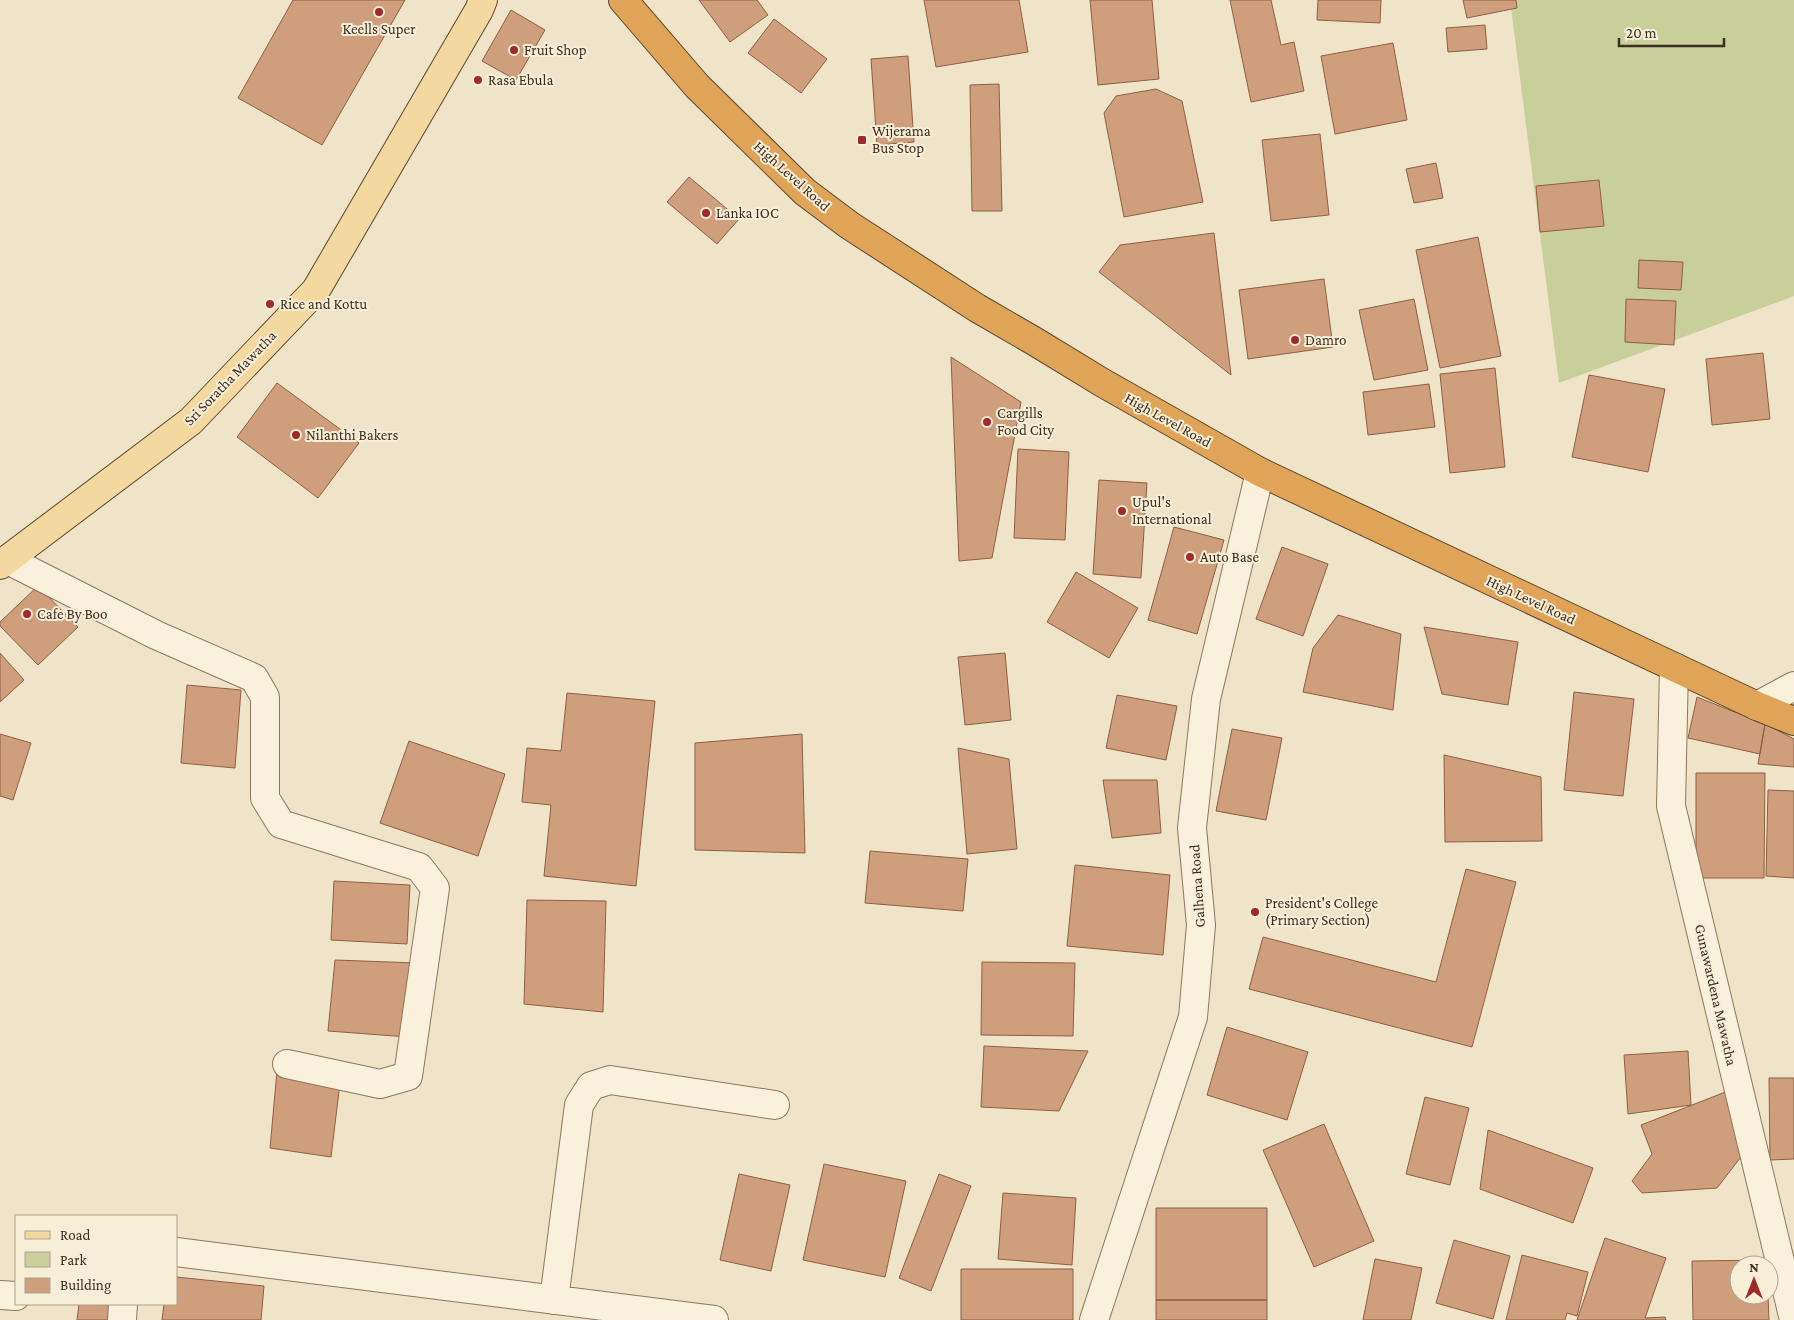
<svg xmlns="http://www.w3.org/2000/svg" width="1794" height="1320" viewBox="0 0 1794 1320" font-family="'Crimson Pro',serif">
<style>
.green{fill:#c9cf9b}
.building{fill:#cf9f7d;stroke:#8d5f41}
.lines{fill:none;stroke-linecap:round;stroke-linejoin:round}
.minor-casing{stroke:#8d765c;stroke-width:30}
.major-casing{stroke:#5b4430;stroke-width:30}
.highway-casing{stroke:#5b4430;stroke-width:30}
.minor{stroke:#faf1dc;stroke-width:28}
.major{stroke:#f3d9a0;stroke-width:28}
.highway{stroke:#e0a458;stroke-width:28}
.poi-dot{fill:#9e2a2b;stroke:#f7eed8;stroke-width:2}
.labels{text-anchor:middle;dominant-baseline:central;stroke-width:4;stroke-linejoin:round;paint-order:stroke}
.poi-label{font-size:15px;fill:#3d2e20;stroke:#f7eed8;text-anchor:start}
.street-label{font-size:15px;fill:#3d2e20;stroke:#f7eed8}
</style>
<rect width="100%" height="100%" fill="#f0e4c8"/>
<path class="green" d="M1510 0H1794V296L1559 383Z"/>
<path class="building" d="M293 0H405L322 145 238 98Z
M699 0H757L768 15 730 42Z
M924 0H1019L1028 52 936 67Z
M1090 0H1152L1159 79 1098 85Z
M1230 0H1271L1281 45 1294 42 1304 91 1251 102Z
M1318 0H1381L1380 23 1317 20Z
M1463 0H1516L1517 8 1467 18Z
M511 10 545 30 516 80 482 61Z
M774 19 827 59 801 93 748 53Z
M1485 25 1487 49 1448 52 1446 28Z
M1393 43 1407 120 1335 134 1321 56Z
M908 56 914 142 877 145 871 59Z
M999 84 1002 211H972L970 85Z
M1156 89 1182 101 1203 202 1124 217 1104 113 1116 96Z
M1320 134 1329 215 1271 221 1262 140Z
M1436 163 1443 198 1414 203 1406 169Z
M689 177 739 219 717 244 667 202Z
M1599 180 1604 226 1540 232 1536 186Z
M1214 233 1231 375 1099 272 1120 245Z
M1478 237 1501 356 1440 368 1416 250Z
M1639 260 1683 262 1681 290 1638 288Z
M1324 279 1333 347 1248 359 1239 290Z
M1414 299 1428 370 1374 380 1359 310Z
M1626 299 1676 301 1674 345 1625 342Z
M1763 353 1770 419 1712 425 1706 359Z
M951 357 1021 402 992 558 959 561Z
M1495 368 1505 467 1450 473 1440 374Z
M1589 375 1665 389 1648 472 1572 457Z
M277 383 359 443 318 498 237 437Z
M1429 384 1435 427 1368 435 1363 392Z
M1018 449 1069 452 1065 540 1014 538Z
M1099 480 1147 483 1141 578 1093 574Z
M1174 527 1224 540 1197 634 1148 620Z
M1282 547 1328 564 1303 636 1256 619Z
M1076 572 1138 608 1109 658 1047 622Z
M38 586 78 627 38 665 0 626V622Z
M1338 615 1401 634 1393 710 1303 692 1313 648Z
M1424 627 1518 642 1508 705 1442 694Z
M0 653 24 680 0 702Z
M1005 653 1011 720 965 725 958 657Z
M187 685 241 690 235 768 181 763Z
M1574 692 1634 699 1623 796 1564 790Z
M567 693 655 701 636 886 544 876 551 805 522 802 527 748 561 751Z
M1117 695 1177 706 1166 760 1106 748Z
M1697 697 1765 724 1760 754 1688 738Z
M1765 724 1794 739V767L1758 764Z
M1232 729 1282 738 1266 820 1216 811Z
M0 734 31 743 13 800 0 796Z
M802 734 805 853 695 850V743Z
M409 741 505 774 478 856 380 823Z
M958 748 1009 759 1017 849 967 854Z
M1444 755 1541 777 1542 841 1445 842Z
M1696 773H1765L1764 878H1696Z
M1103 780H1157L1161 833 1112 838Z
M1768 790 1794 791V878L1766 876Z
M870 851 968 859 963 911 865 903Z
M1075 865 1170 875 1163 955 1067 946Z
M1466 869 1516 882 1472 1047 1249 989 1263 937 1436 982Z
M334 881 410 885 407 944 331 940Z
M527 900 606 901 603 1012 524 1004Z
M335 960 417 963 408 1037 328 1031Z
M982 962 1075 963 1073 1036 981 1035Z
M1227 1027 1308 1052 1287 1120 1207 1095Z
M984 1046 1088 1051 1059 1111 981 1107Z
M1688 1051 1691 1105 1628 1114 1624 1055Z
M277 1071 340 1083 331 1157 270 1148Z
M1769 1078H1794V1159L1770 1160Z
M1728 1091 1744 1153 1717 1188 1642 1193 1632 1181 1652 1154 1641 1125Z
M1425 1097 1469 1108 1450 1185 1406 1174Z
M1324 1124 1374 1241 1314 1267 1263 1150Z
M1488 1130 1593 1168 1573 1223 1480 1189Z
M824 1164 906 1181 885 1277 803 1260Z
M739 1174 790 1185 771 1271 720 1260Z
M939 1174 971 1186 931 1291 899 1278Z
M1003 1193 1076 1198 1072 1265 998 1259Z
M1156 1208H1267V1300H1156Z
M1605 1238 1666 1258 1645 1318 1665 1317 1666 1320H1577Z
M1454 1240 1510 1256 1493 1319 1436 1303Z
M1522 1255 1588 1272 1577 1316 1567 1313 1565 1320H1506Z
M1375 1259 1422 1268 1411 1320H1363Z
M1768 1260V1265H1739V1295H1768L1769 1320H1693L1692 1261Z
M961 1269H1073V1320H961Z
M176 1277 264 1286 261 1320H162L164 1304H176Z
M1156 1300H1267V1320H1156Z
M79 1304 116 1305 114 1320H77Z"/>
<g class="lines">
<g class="minor-casing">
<path id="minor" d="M8 560 156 635 254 678 265 697V798L281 824 419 867 435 888 408 1076 380 1084 287 1064
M1674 667 1671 806 1794 1320
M1757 706 1794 686
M176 1252 714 1320
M0 1295 16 1296
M554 1300 579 1105 591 1086 610 1080 775 1105
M122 1320 123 1304
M1094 1320 1193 1017 1201 925 1192 828 1206 699 1260 472"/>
</g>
<g class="major-casing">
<path id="major" d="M0 565 191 421 316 290 479 10 483 0"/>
</g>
<g class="highway-casing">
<path id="highway" d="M623 0 697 86 805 192 849 225 977 308 1034 341 1103 383 1260 472 1757 706 1794 721"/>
</g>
<use href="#minor" class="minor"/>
<use href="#major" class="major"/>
<use href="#highway" class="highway"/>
</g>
<g class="poi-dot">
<circle cx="379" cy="12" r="5"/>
<circle cx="514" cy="50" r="5"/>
<circle cx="478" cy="80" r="5"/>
<rect x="857" y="135" width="10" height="10" rx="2.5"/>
<circle cx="706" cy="213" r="5"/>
<circle cx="270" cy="304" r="5"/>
<circle cx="1295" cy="340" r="5"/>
<circle cx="987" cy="422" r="5"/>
<circle cx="296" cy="435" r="5"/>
<circle cx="1122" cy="511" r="5"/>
<circle cx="1190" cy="557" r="5"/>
<circle cx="27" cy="614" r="5"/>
<circle cx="1255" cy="912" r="5"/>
</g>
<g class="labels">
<g class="poi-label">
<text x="379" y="29" text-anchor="middle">Keells Super</text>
<text x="524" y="50">Fruit Shop</text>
<text x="488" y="80">Rasa Ebula</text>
<text x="872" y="131">Wijerama<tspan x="872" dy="17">Bus Stop</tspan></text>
<text x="716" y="213">Lanka IOC</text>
<text x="280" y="304">Rice and Kottu</text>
<text x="1305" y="340">Damro</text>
<text x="997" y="413">Cargills<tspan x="997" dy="17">Food City</tspan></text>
<text x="306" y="435">Nilanthi Bakers</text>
<text x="1132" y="502">Upul's<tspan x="1132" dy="17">International</tspan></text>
<text x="1200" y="557">Auto Base</text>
<text x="37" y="614">Cafe By Boo</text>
<text x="1265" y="903">President's College<tspan x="1265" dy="17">(Primary Section)</tspan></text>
</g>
<g class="street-label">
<text transform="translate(792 176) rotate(42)">High Level Road</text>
<text transform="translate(230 378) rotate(-46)">Sri Soratha Mawatha</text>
<text transform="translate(1168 420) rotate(29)">High Level Road</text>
<text transform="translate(1531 600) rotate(25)">High Level Road</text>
<text transform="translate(1197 886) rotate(-94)">Galhena Road</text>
<text transform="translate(1716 995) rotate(77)">Gunawardena Mawatha</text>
</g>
</g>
<rect x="15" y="1215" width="162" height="90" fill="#f7eed8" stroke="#ada18e"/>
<rect x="25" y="1231" width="25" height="8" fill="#f3d9a0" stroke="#ada18e"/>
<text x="60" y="1240" font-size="15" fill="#3d2e20">Road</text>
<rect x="25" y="1252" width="25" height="15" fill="#c9cf9b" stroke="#ada18e"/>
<text x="60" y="1265" font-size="15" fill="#3d2e20">Park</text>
<rect x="25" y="1278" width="25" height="15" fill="#cf9f7d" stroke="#ada18e"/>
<text x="60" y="1290" font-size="15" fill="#3d2e20">Building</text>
<g transform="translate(1754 1280)"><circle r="24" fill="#f7eed8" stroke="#ada18e"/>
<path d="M0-4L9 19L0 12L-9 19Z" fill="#9e2a2b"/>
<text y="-8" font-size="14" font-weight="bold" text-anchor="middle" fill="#3d2e20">N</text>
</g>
<path d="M1619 38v8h105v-8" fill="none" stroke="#3d2e20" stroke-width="2.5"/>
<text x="1626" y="38" font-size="15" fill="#3d2e20" stroke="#f7eed8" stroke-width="4" paint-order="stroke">20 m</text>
</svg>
